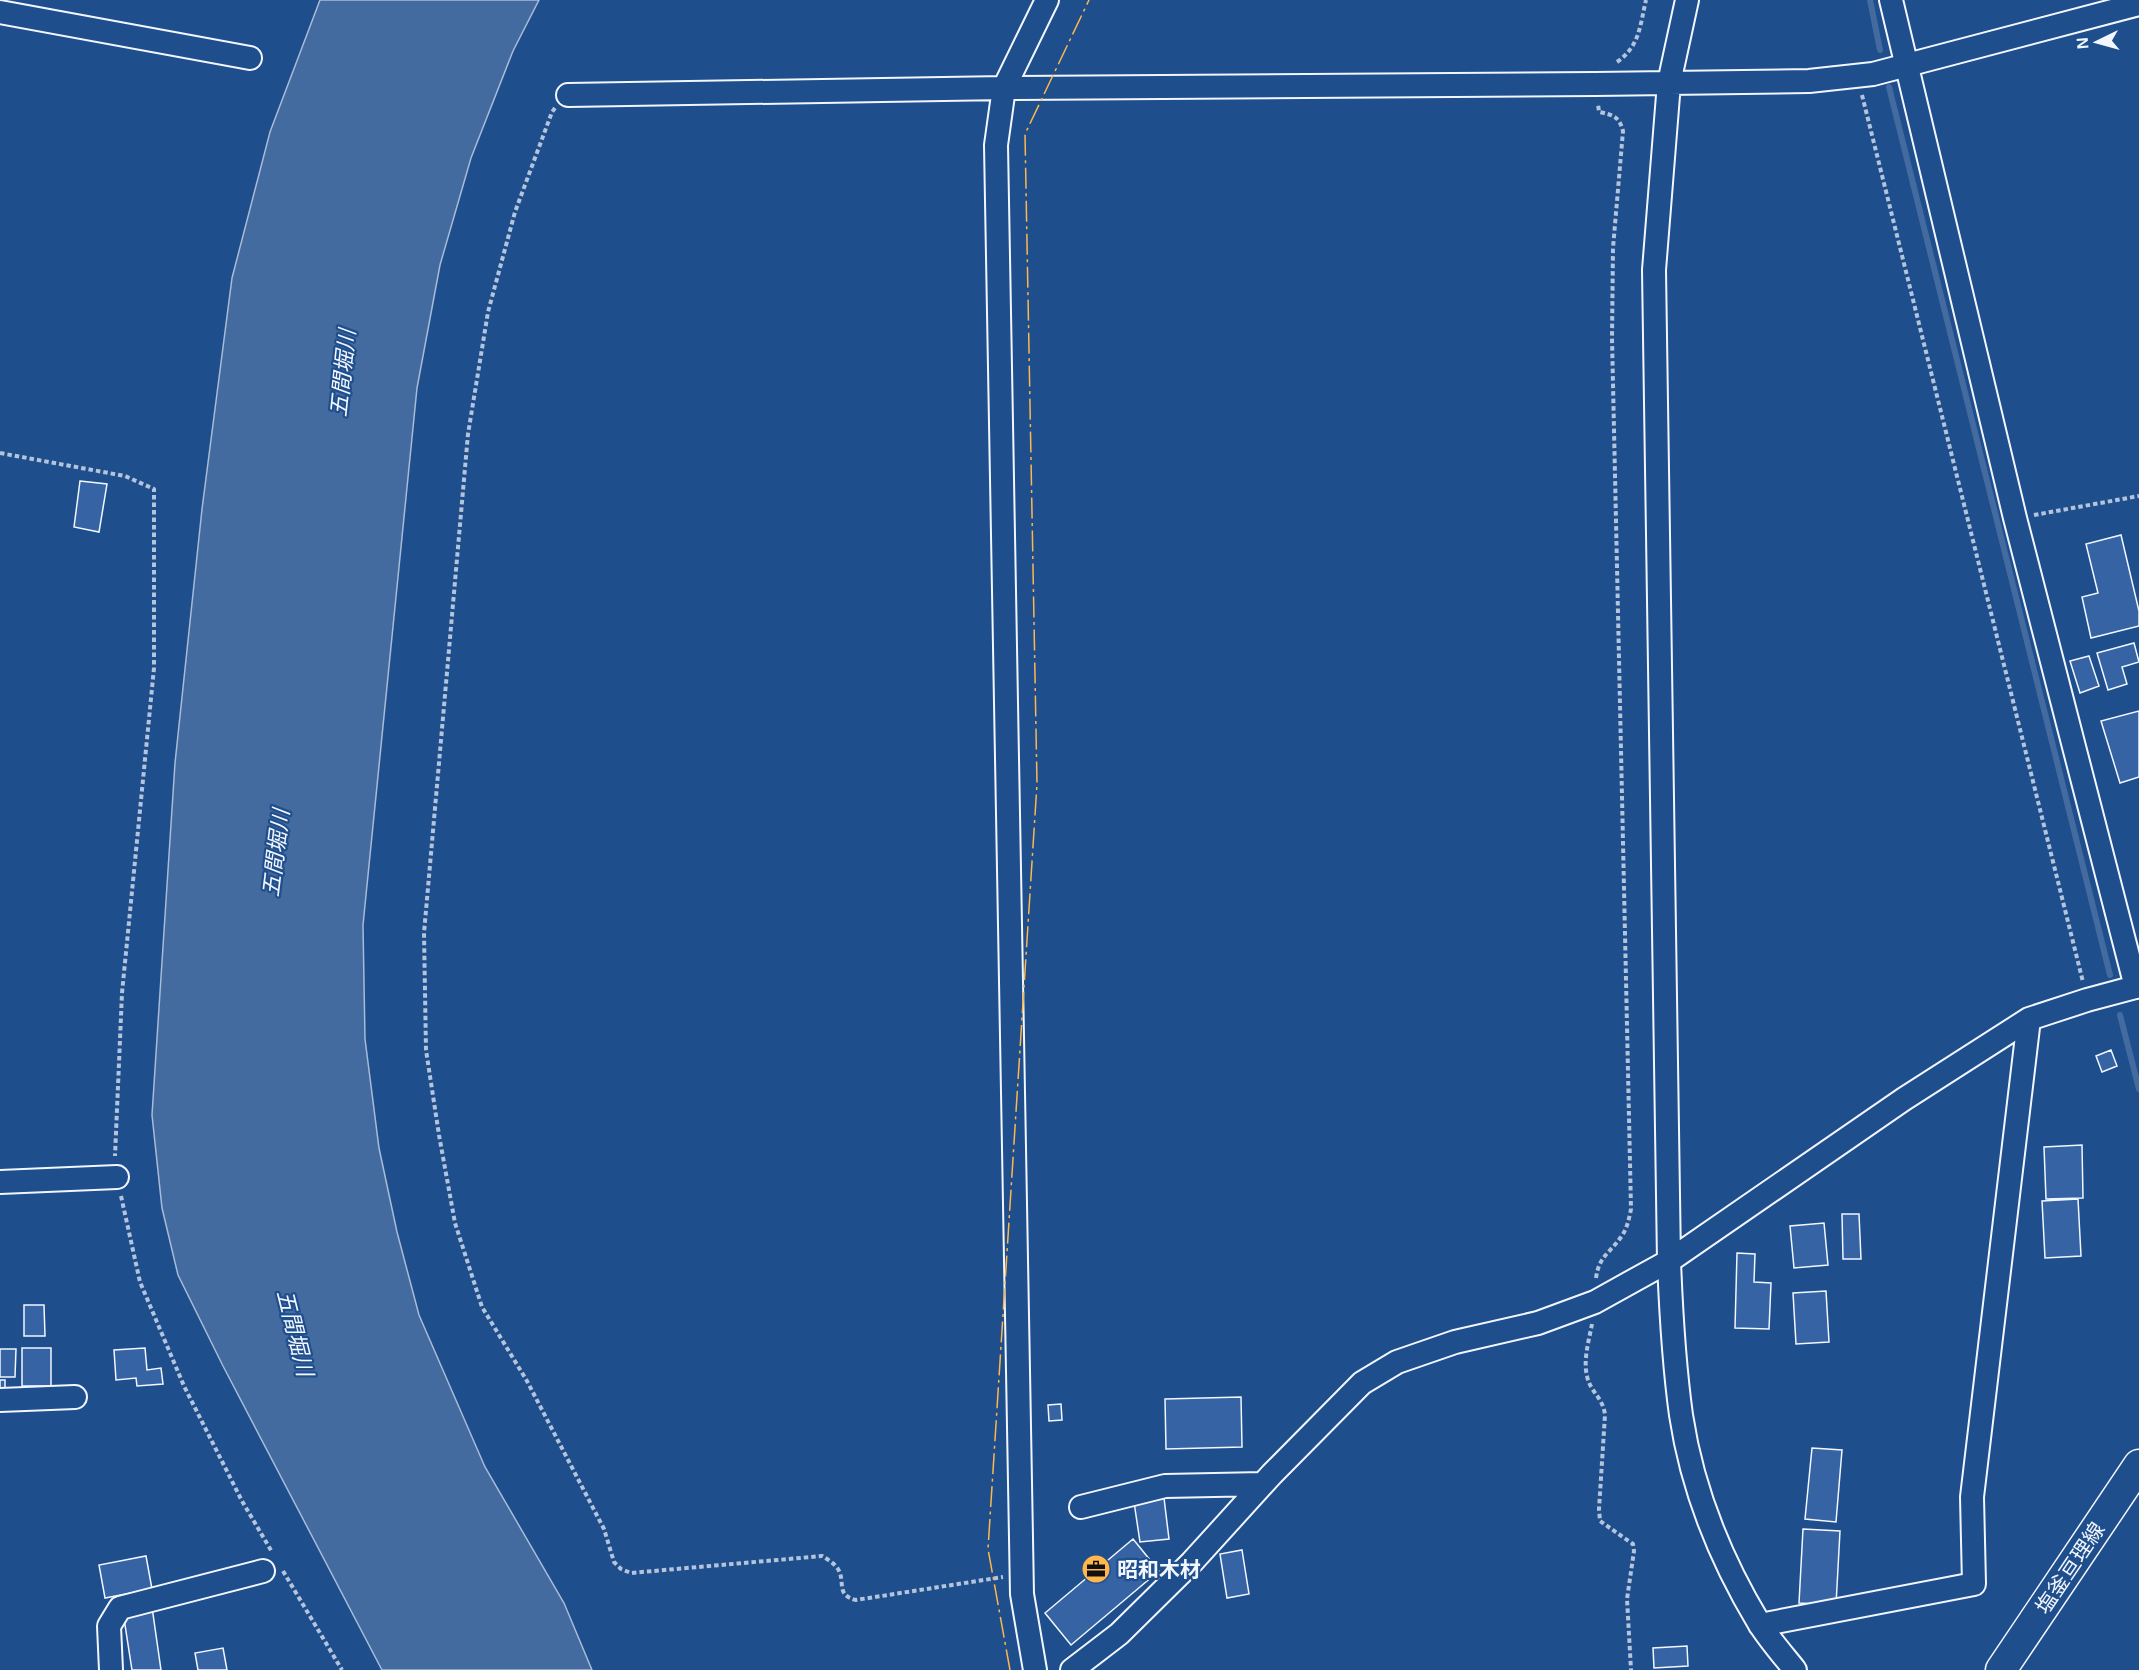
<svg xmlns="http://www.w3.org/2000/svg" width="2139" height="1670" viewBox="0 0 2139 1670" font-family="Arial,'Noto Sans JP',sans-serif">
<style>
.water{fill:#446ba0;stroke:#a8bbd7;stroke-width:1.5}
.lines{fill:none;stroke-linecap:round;stroke-linejoin:round}
.stream{stroke:#446ba0;stroke-width:6}
.building{fill:#3563a3;stroke:#f2f6ff;stroke-width:1.5}
.minor-casing{stroke:#f2f6ff;stroke-width:26}
.major-casing{stroke:#f2f6ff;stroke-width:33}
.path{stroke:#b3c4dc;stroke-width:4;stroke-dasharray:4.5 3;stroke-linecap:butt}
.minor{stroke:#1f4e8c;stroke-width:22}
.major{stroke:#1f4e8c;stroke-width:30}
.power{stroke:#ffb74d;stroke-width:1.5;stroke-dasharray:21 4.5 3 4.5;stroke-linecap:butt}
.labels{text-anchor:middle;dominant-baseline:central;stroke-width:4.5;stroke-linejoin:round;paint-order:stroke}
.street-label{font-size:21px;fill:#f2f6ff;stroke:#1f4e8c}
.poi-label{font-size:21px;font-weight:bold;fill:#f2f6ff;stroke:#1f4e8c;text-anchor:start}
.water-label{font-size:22px;font-style:italic;fill:#f2f6ff;stroke:#1f4e8c}
</style>
<rect width="100%" height="100%" fill="#1f4e8c"/>
<path class="water" d="M320 0H539L513 51 471 158 440 265 417 388 363 925 365 1039 379 1148 397 1232 419 1315 485 1467 564 1603 592 1670H382L223 1366 178 1275 162 1208 152 1115 175 763 202 509 232 278 270 132Z"/>
<g class="lines">
<path class="stream" d="M1870 0 1880 50
M1889 87 2110 975
M2120 1015 2139 1089"/>
</g>
<path class="building" d="M80 481 107 484 99 532 74 527Z
M2121 535 2139 611V626L2091 638 2082 597 2098 593 2086 544Z
M2134 643 2139 662 2122 667 2127 684 2108 690 2097 653Z
M2089 656 2099 686 2080 693 2070 661Z
M2139 711V777L2120 783 2101 721Z
M2111 1050 2117 1066 2102 1072 2096 1056Z
M2082 1145 2083 1198 2046 1199 2044 1147Z
M2078 1199 2081 1256 2045 1258 2042 1201Z
M1842 1214H1859L1861 1259H1843Z
M1824 1223 1828 1265 1794 1268 1790 1226Z
M1737 1253 1755 1254 1754 1282 1771 1283 1769 1329 1735 1328Z
M1826 1291 1829 1342 1796 1344 1793 1293Z
M24 1305H44L45 1336H24Z
M22 1348H51V1386H22Z
M145 1348 147 1370 161 1368 163 1384 137 1386 136 1378 116 1380 114 1350Z
M0 1349H16L15 1377H0Z
M0 1380H5V1388H0Z
M1241 1397 1242 1447 1166 1449 1165 1399Z
M1061 1404 1062 1420 1049 1421 1048 1405Z
M1812 1448 1842 1450 1836 1522 1805 1519Z
M1164 1498 1169 1539 1140 1542 1134 1502Z
M1803 1529 1840 1531 1836 1605 1799 1603Z
M1133 1539 1159 1571 1071 1645 1045 1613Z
M1242 1550 1249 1594 1227 1598 1220 1554Z
M146 1556 152 1589 105 1598 99 1565Z
M152 1607 161 1670H132L123 1612Z
M1687 1646 1688 1666 1654 1668 1653 1648Z
M223 1648 227 1670H198L195 1653Z"/>
<g class="lines">
<g class="minor-casing">
<path id="minor" d="M1687 0 1669 83 1654 270 1669 1261C1671 1313 1674 1364 1681 1415 1692 1488 1721 1560 1759 1623 1769 1639 1783 1655 1795 1670
M1891 0 2015 518 2136 987
M0 12 250 58
M568 95 1004 88 1595 84 1809 81 1873 74 2139 4
M0 1182 117 1177
M0 1400 75 1397
M1081 1507 1165 1486 1263 1484
M1760 1625 1974 1584 1972 1497 2029 1019
M111 1670 109 1626 120 1608 263 1571
M1035 1670 1022 1594 996 145 1004 88 1047 0
M1072 1670 1119 1634 1192 1562 1272 1474 1362 1383 1397 1362 1455 1342 1538 1323 1595 1302 1669 1261 1904 1099 2029 1019 2087 1000 2139 986"/>
</g>
<g class="major-casing">
<path id="major" d="M2001 1670 2139 1465"/>
</g>
<path class="path" d="M1617 62C1640 46 1640 25 1646 0
M1862 95 2083 982
M555 108 552 112 515 212 488 312 468 434 424 933 426 1050 439 1135 455 1223 482 1307 527 1381 604 1529 614 1562 621 1569 631 1573 822 1556C827 1559 834 1563 838 1569 846 1582 835 1595 856 1600L1003 1577
M0 453 125 476 154 489V668L122 993 115 1156
M2034 515 2139 496
M121 1196 140 1282 184 1386 242 1501 272 1552
M1596 1278C1599 1256 1610 1253 1621 1237 1627 1229 1629 1219 1631 1209L1612 338 1613 248 1623 131C1619 116 1613 115 1599 112L1598 104
M1592 1324C1589 1340 1583 1360 1587 1376 1590 1392 1603 1397 1605 1415L1599 1509 1600 1521 1633 1544 1634 1551 1627 1599 1631 1670
M283 1571 342 1670"/>
<use href="#minor" class="minor"/>
<use href="#major" class="major"/>
<path class="power" d="M1010 1670 988 1549 1037 784 1025 134 1089 0"/>
</g>
<defs>
<g id="office-disc" transform="scale(1.5)"><circle r="9.5" fill="#ffb74d" stroke="#1f4e8c"/><path d="M-6-3h4V-5.5h4V-3h4V5H-6ZM-1-4.5V-3h2v-1.5ZM-6 0V1H6V0Z" fill="#111"/></g>
</defs>
<g fill-rule="evenodd">
<use href="#office-disc" x="1096" y="1569"/>
</g>
<g class="labels">
<g class="street-label">
<text transform="translate(2070 1568) rotate(-56)">塩釜亘理線</text>
</g>
<g class="poi-label">
<text x="1117" y="1569">昭和木材</text>
</g>
<g class="water-label">
<text transform="translate(343 373) rotate(-84)">五間堀川</text>
<text transform="translate(276 853) rotate(-83)">五間堀川</text>
<text transform="translate(295 1333) rotate(76)">五間堀川</text>
</g>
</g>
<g transform="translate(2097 42) rotate(265)" stroke="#1f4e8c" stroke-width="4.5" paint-order="stroke">
<path d="M0-4.5L10 22L0 15L-10 22Z" fill="#f2f6ff"/>
<text y="-9" font-size="16" font-weight="bold" text-anchor="middle" fill="#f2f6ff">N</text>
</g>
</svg>
